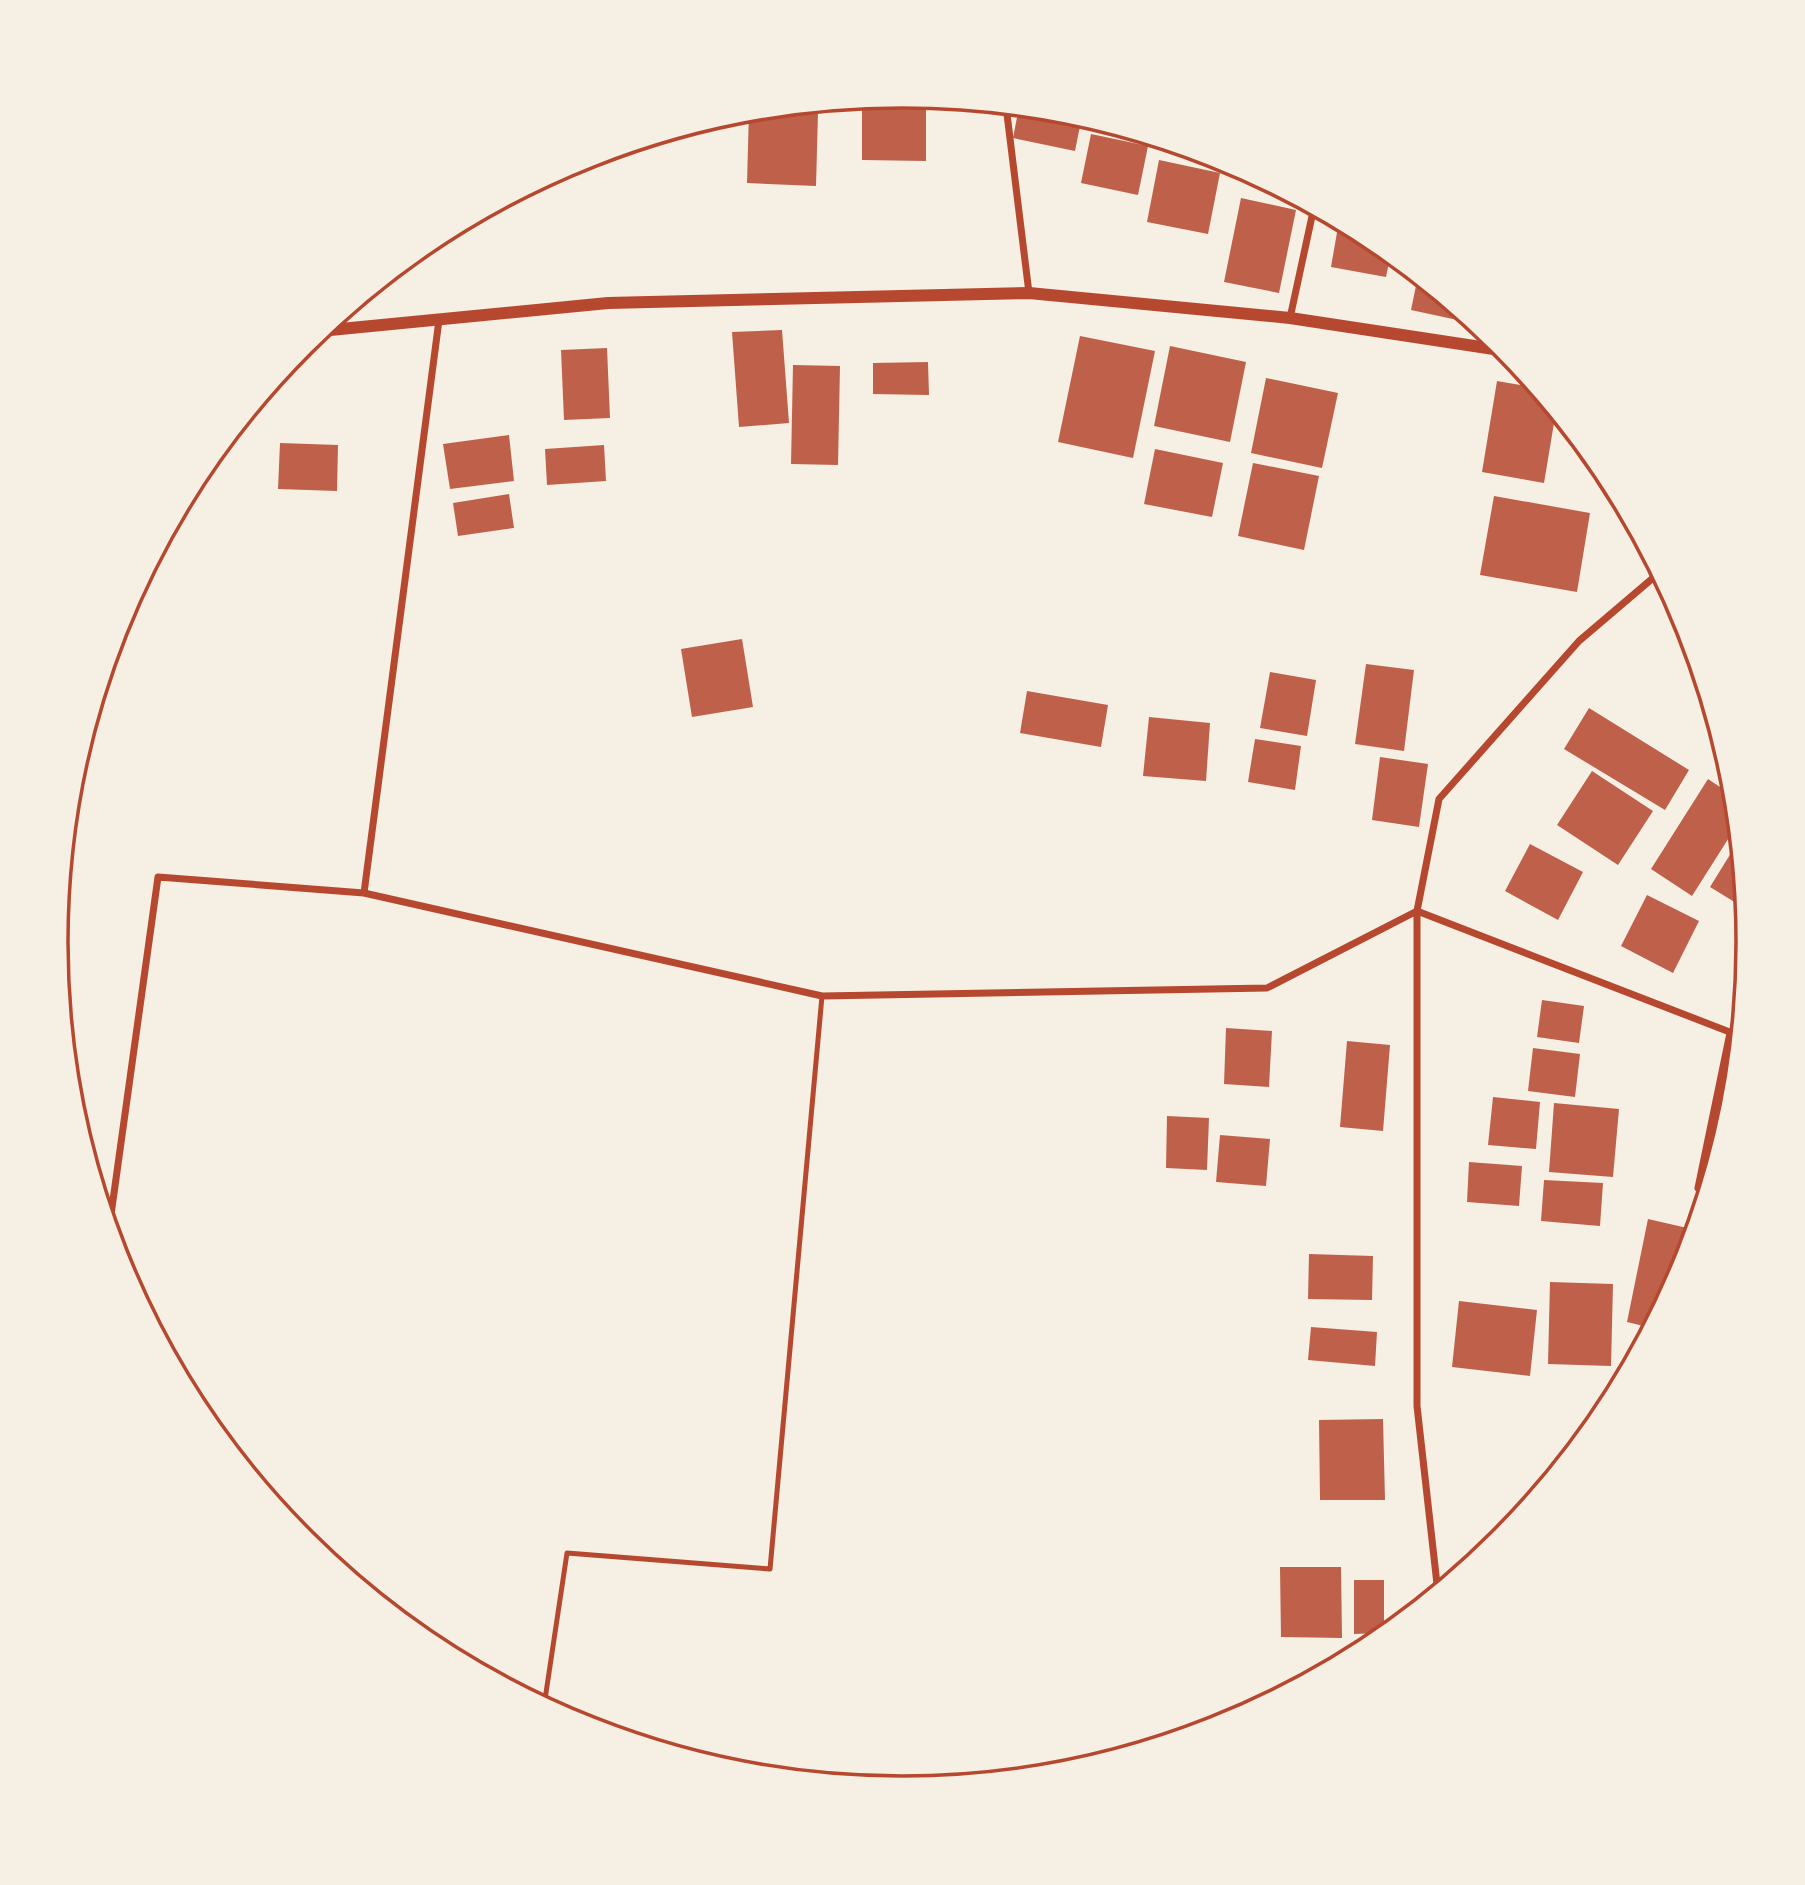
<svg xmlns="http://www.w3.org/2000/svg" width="1805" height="1885" viewBox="0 0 1805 1885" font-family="Poppins,sans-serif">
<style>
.building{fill:#bf614a}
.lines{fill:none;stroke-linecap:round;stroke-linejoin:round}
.service{stroke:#b5482f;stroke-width:5}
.minor{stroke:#b5482f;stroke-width:7}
.tertiary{stroke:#b5482f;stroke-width:12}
.rim{fill:none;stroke:#b5482f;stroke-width:3.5}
</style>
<rect width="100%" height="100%" fill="#f6efe4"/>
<path class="building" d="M903 96 926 98V161L862 160V100Z
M1019 107 1068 112 1082 116 1075 151 1013 138Z
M749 111 818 113 816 186 747 183Z
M1091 134 1148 146 1138 195 1081 183Z
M1159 160 1220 173 1208 234 1147 222Z
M1241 198 1296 210 1279 293 1224 282Z
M1339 221 1373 239 1391 253 1386 277 1331 267Z
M389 274 390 286 373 287Z
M1418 276 1465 315 1476 324 1411 310Z
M782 330 789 423 739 427 732 332Z
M1080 336 1155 351 1133 458 1058 442Z
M1170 346 1246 362 1230 442 1154 426Z
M607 348 610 418 564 420 561 350Z
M928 362 929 395 873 394V363Z
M793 365 840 366 838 465 791 464Z
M1266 378 1338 393 1322 468 1251 453Z
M1497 381 1537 388 1556 411 1544 483 1482 472Z
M509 435 514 481 450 489 443 444Z
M280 443 338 445 337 491 278 489Z
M604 445 606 481 547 485 545 449Z
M1155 449 1223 463 1212 517 1144 504Z
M1253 463 1319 476 1304 550 1238 536Z
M509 494 514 528 458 536 453 503Z
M1494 496 1590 513 1577 592 1480 575Z
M742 639 753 707 692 717 681 649Z
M1366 664 1414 670 1404 751 1355 744Z
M1270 672 1316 680 1307 736 1260 728Z
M1027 691 1108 705 1101 747 1020 733Z
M1589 708 1689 770 1665 810 1564 749Z
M1149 717 1210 723 1206 781 1143 776Z
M1255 739 1301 746 1295 790 1248 782Z
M1380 757 1428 764 1419 827 1372 820Z
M1592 771 1653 811 1618 865 1557 825Z
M1708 779 1735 797 1737 825 1692 896 1651 869Z
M1739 840 1741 863 1746 909 1710 887Z
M1530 844 1583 872 1558 920 1505 891Z
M1647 895 1699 921 1673 973 1621 946Z
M1542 1000 1584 1006 1579 1043 1537 1037Z
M1226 1028 1272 1031 1269 1087 1224 1084Z
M1347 1041 1390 1045 1383 1131 1340 1127Z
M1533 1048 1580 1054 1575 1097 1528 1091Z
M1493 1097 1540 1102 1536 1149 1488 1145Z
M1554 1103 1619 1109 1613 1177 1549 1172Z
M1167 1116 1209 1118 1207 1170 1166 1168Z
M1220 1135 1270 1139 1266 1186 1216 1182Z
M1469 1162 1522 1166 1519 1206 1467 1202Z
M1544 1180 1603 1183 1600 1226 1541 1221Z
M1648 1219 1696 1230 1684 1267 1652 1328 1627 1322Z
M1309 1254 1373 1256 1372 1300 1308 1299Z
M1550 1282 1613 1284 1611 1366 1548 1364Z
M1459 1301 1537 1310 1530 1376 1452 1367Z
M1311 1327 1377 1332 1375 1366 1308 1360Z
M1383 1419 1385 1500H1320L1319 1420Z
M1280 1567H1341L1342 1638 1281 1637Z
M1354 1580H1384V1633L1354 1634Z"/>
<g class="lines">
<path class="service" d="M544 1706 567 1553 770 1569 822 996"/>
<path class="minor" d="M1006 106 1029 293
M1290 318 1314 207
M439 320 364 893 822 996 1267 988 1417 911V1406L1438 1593
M1660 572 1579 641 1439 799 1417 911 1740 1036
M1698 1188 1730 1033
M109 1229 158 877 364 893"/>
<path class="tertiary" d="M320 331 608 303 1029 293 1290 318 1507 351"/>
</g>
<path d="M0 0H1805V1885H0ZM68 942a834 834 0 1 1 1668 0a834 834 0 1 1-1668 0Z" fill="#f6efe4" fill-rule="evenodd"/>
<path class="rim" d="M68 942a834 834 0 1 1 1668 0a834 834 0 1 1-1668 0Z"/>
</svg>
